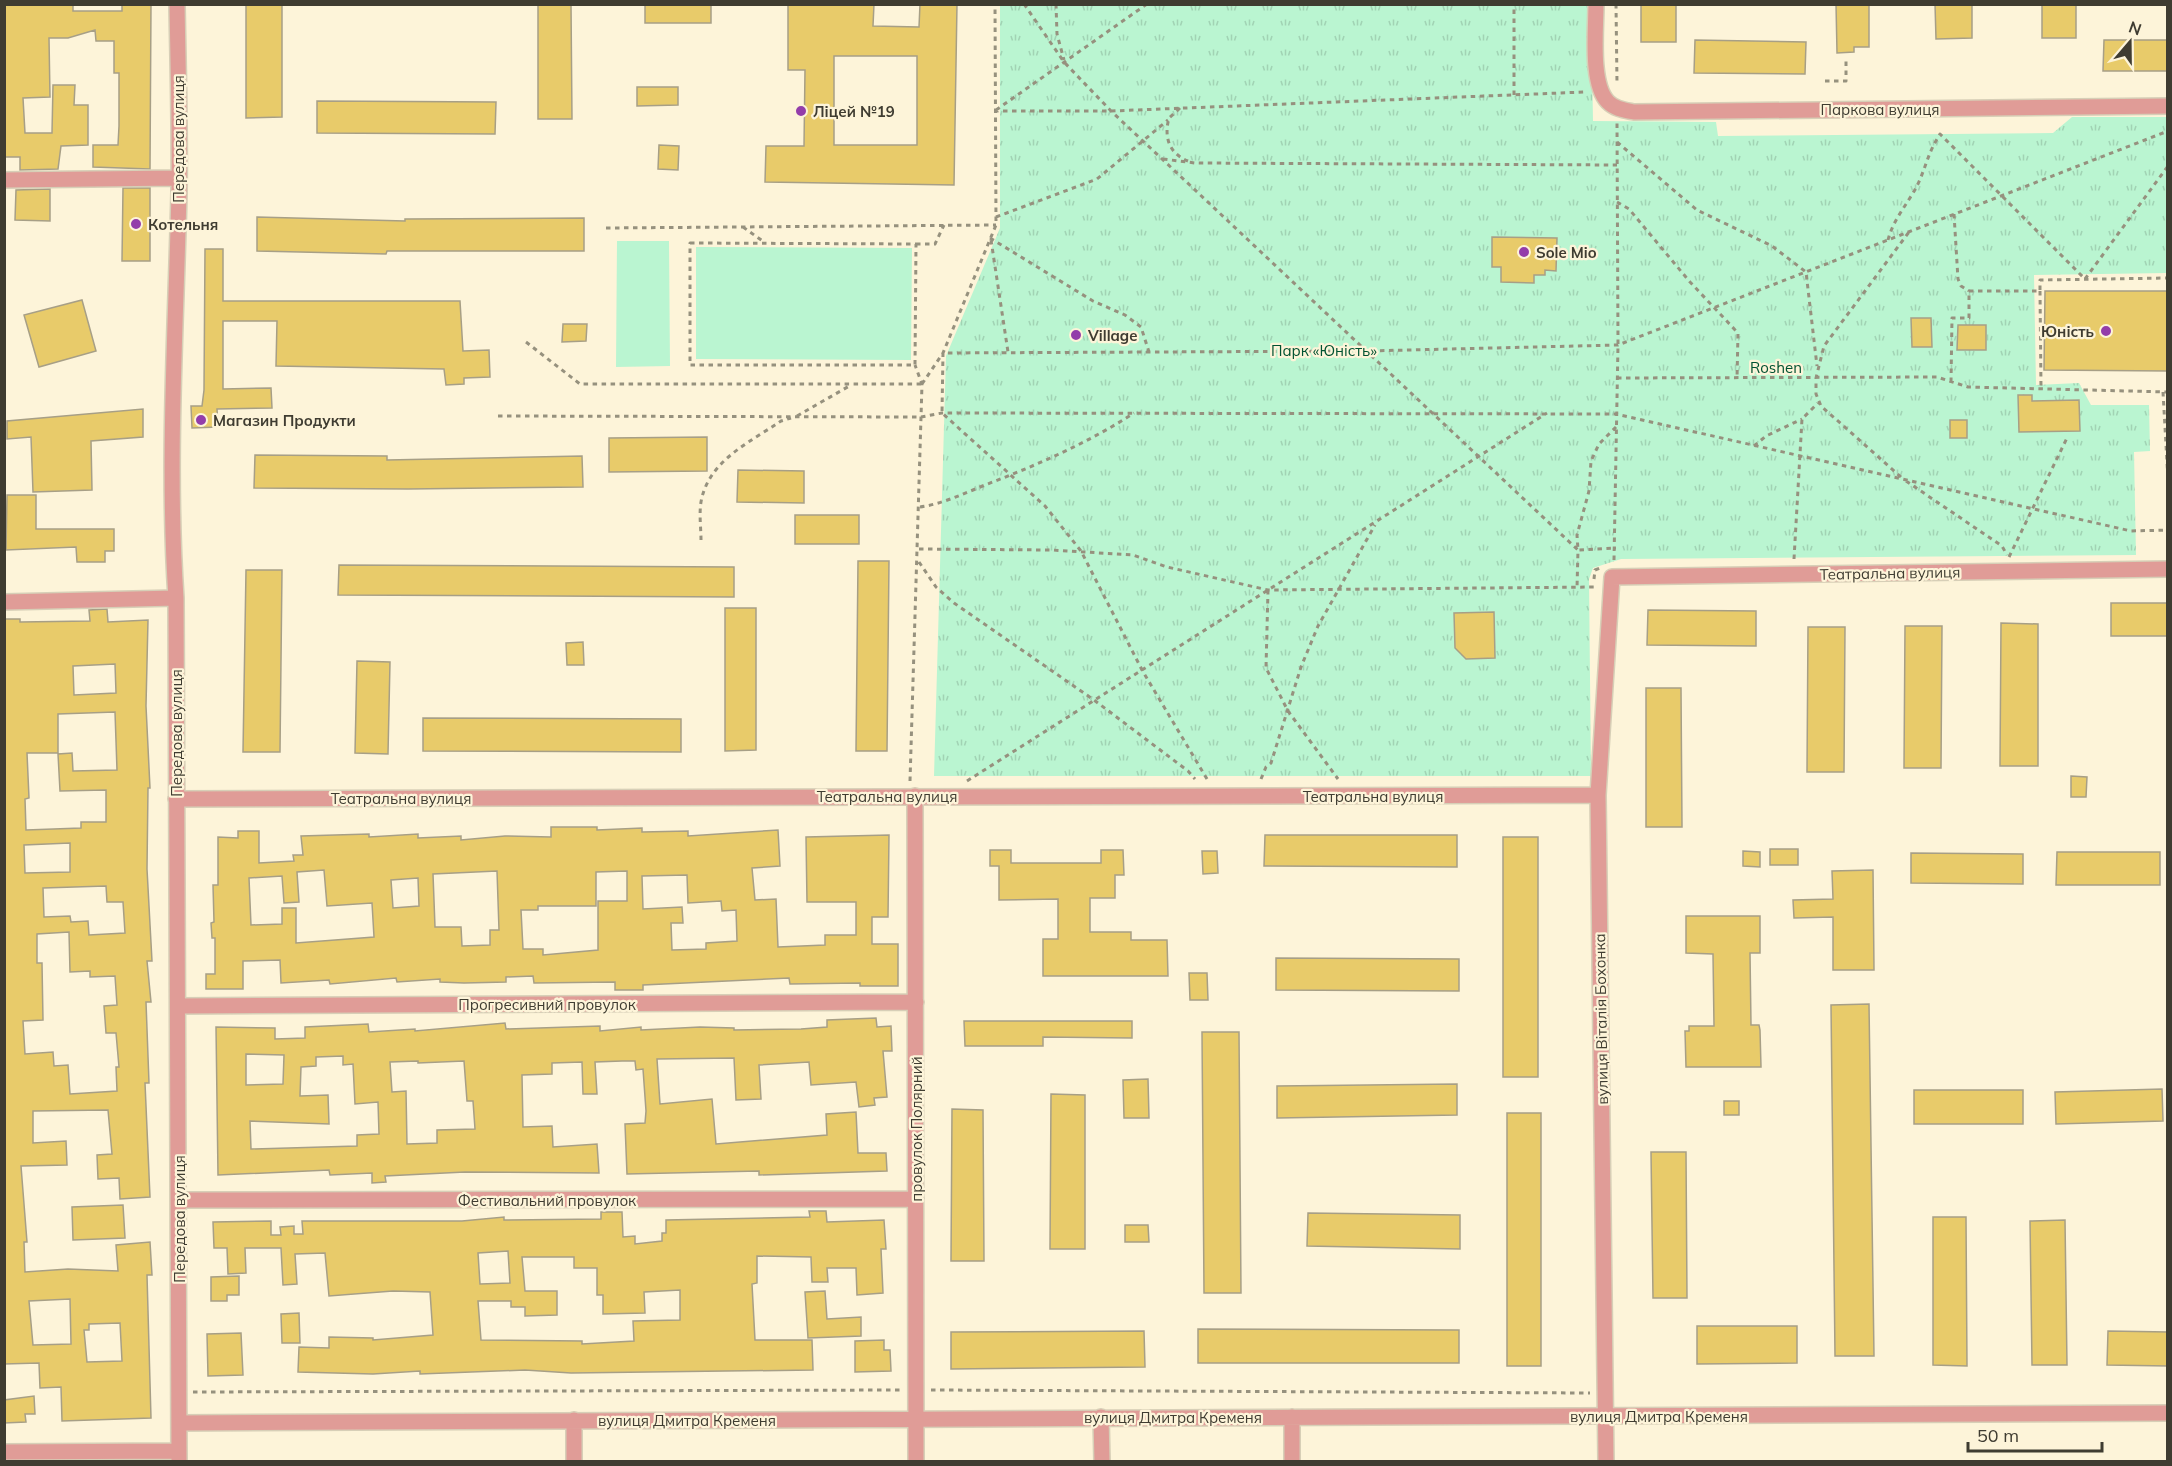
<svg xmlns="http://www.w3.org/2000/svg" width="2172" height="1466" viewBox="0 0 2172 1466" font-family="Mulish,sans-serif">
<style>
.grass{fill:#baf5d1}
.park{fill:url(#park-tufts)}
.building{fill:#e8cb6a;stroke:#a79f86;stroke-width:1.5;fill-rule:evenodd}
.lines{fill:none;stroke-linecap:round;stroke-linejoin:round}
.street-casing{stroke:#d7cfb7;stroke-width:18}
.path{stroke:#96917e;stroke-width:3;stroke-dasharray:4.5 4.5;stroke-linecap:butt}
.street{stroke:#e09c97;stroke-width:15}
.poi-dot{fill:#933daa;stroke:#fdf4d9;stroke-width:2}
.labels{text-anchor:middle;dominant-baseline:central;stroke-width:4.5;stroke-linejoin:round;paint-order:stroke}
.street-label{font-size:15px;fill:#3f3c31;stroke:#fdf4d9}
.poi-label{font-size:15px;font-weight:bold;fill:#3f3c31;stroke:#fdf4d9;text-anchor:start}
.park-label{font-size:15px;fill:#005231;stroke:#fdf4d9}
</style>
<defs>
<pattern id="park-tufts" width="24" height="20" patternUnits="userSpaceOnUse" patternTransform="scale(1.5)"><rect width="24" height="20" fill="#baf5d1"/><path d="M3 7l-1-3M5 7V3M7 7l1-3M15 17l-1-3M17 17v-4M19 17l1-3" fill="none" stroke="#a1d3b4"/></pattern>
</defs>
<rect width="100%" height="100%" fill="#fdf4d9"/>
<path class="grass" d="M617 241H669L670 366 616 367Z
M696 247 912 248 911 360 696 359Z"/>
<path class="park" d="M1000 5H1591L1593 121 1716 122 1718 136 2053 133 2072 117H2167V273L2034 275 2036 385 2079 383 2091 405H2149L2150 451 2134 452 2136 555 1621 559 1593 568 1589 579 1591 776H934L946 356 1000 228Z"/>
<path class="building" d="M4 4H73V11H122V4H151L150 169 93 167V145H118L119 126V73H114V41H96L95 30 68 38H49L50 97 23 98 25 133H52L53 85H75L74 105H88V145L61 146 58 169 20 170V157H4Z
M246 4H282V117L246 118Z
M538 4H571L572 119H538Z
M645 4H711V23H645Z
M788 4H874L873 26 919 27 920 4H957L954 185 765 182 766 146H804L805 70H788ZM834 56H917V145H834Z
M1641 4H1676V42H1641Z
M1836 4H1869V47H1854V52L1837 53Z
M1935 4H1972V38L1936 39Z
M2042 4H2076V38H2042Z
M1695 40 1806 42 1805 74 1694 73Z
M2104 40H2168V71H2103Z
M637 87H678V105L637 106Z
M317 101 496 102 495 134 317 133Z
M659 145 679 146 678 170 658 169Z
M123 188H150V261H122Z
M50 189V221L15 220 16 190Z
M257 217 405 221V219L584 218V251H387L386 254 257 251Z
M1492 237 1557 238 1556 271 1545 270V275H1534V283L1501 282V267H1492Z
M205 249H223V301H460L463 351 489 350 490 377 464 378V384L446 385 444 369 276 366 277 321H223V389L271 388 272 408 217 409 218 427 192 428 191 406H202L204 390Z
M2045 291H2168V371L2044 370Z
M82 300 96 351 39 367 24 315Z
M1911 318H1931L1932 347H1912Z
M563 324H587L586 341 562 342Z
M1958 325H1986V350H1957Z
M2018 395H2032V401L2079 400 2080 431 2019 432Z
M143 409V437L91 441 92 490 33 492 31 437 7 439V421Z
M1950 420H1967V438H1950Z
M707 437V471L609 472V438Z
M255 455 387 456V460L582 456 583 487 408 489 254 488Z
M738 470 804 471V503L737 502Z
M7 495H36V529H114V551H105V562H77L76 547 6 550Z
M795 515H859V544H795Z
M858 561H889L887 751H856Z
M339 565 734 567V597L338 595Z
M246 570H282L280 752H243Z
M2111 603H2168V636H2111Z
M725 608H756V750L725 751Z
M107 609 108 622 148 620 146 706 150 788H148L147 869 152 961H147L151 1002H146L149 1083H145L150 1197 120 1199 119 1178 98 1179 97 1155 112 1154 108 1110 33 1111V1143L66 1141 67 1165 21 1166 27 1242H24L25 1272 68 1269 118 1271 116 1245 150 1242 152 1275H147L151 1418 62 1421 61 1387 40 1388 39 1363 4 1364V619H20V622L90 621 89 610ZM115 664 116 693 74 695 73 666ZM115 712 117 770 73 771 72 753 58 754 60 791 106 790V822H81V828L26 830 25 799 29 798 27 753H58V714ZM70 843V872L25 873 24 845ZM106 886 107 902H123L125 933 89 935 88 921 71 922 70 916 44 917 43 888ZM69 932 70 972 90 971V977L115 976 117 1005 104 1006 106 1033H116L119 1067H116L117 1091 70 1094 68 1065 54 1066 53 1052 25 1054 23 1021 43 1020 42 963H37V934ZM70 1299 71 1344 33 1345 29 1301ZM120 1323 122 1361 87 1362 84 1330H89V1324Z
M1648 610 1756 611V646L1647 645Z
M1494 612 1495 658 1466 659 1455 648 1454 613Z
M2001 623 2038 624V766H2000Z
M1905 626H1942L1941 768H1904Z
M1808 627H1845L1844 772H1807Z
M583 642 584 665H567L566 643Z
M357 661 390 662 388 754 355 753Z
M1646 688H1681L1682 827H1646Z
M423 718 681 719V752L423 751Z
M2071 776 2087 777 2086 797H2071Z
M551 827H597V830L642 828V832L688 831V836L778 830 780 866 752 868 755 900 776 899 778 947 825 945V935H856V902H807L806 837 889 835 888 917H872V944H898V986H860V983L790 984 789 978 643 985V990H615V982L534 983 533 976 506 977V982L464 983 440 982V979L397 982 396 978 330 984 329 980 281 983 280 960 243 961V989H206V974H215V938H212L211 923 214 922 213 885H218V837L238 838V831H259V863L294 861 293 855H303L301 836 369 834V837L418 834V838L461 836V840L505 836 551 837ZM324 870 327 906 372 903 374 937 296 943V908H282V924L251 925 249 878 282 876 284 903 299 902 297 872ZM497 871 499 930H490V945L462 946 461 927H435L433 874ZM627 871V901H598V950L543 955V949H523L521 910H538V906H596V872ZM687 875 688 903 721 901 722 911 736 910 737 941 706 943V949L672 950 671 923H683L682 907 643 909 642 876ZM418 878 419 906 393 908 391 880Z
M1265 835H1457V867L1264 866Z
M1503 837H1538V1077H1503Z
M1770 849H1798V865H1770Z
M990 850H1011V863H1101V850H1123L1124 875H1115V898H1090V932H1131V940H1167L1168 976H1043V939H1058V899L999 900V866H990Z
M1202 851H1217L1218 873 1203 874Z
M1743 851 1760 852V867L1743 866Z
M2057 852H2160V885H2056Z
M1911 853 2023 854V884L1911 883Z
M1873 870 1874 970H1833V917L1794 918 1793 900 1833 899 1832 871Z
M1686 916H1760V953H1750L1751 1025H1759L1760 1030 1761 1067H1686L1685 1031H1689V1026H1714L1713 954 1686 953Z
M1276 958 1459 959V991L1276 990Z
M1189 973H1207L1208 1000H1190Z
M1869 1004 1874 1356H1835L1831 1005Z
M876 1018 877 1027 891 1026 892 1051H883L887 1097 874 1098 875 1105 859 1107 856 1082 811 1085 809 1062 759 1065 761 1099 736 1100 734 1058 657 1059 660 1104 712 1099 716 1144 827 1135 826 1114 856 1112 858 1153H886L887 1171 759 1175V1171L627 1174 625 1124 645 1123 646 1111 643 1069 636 1070 635 1061H622L595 1062 597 1094H583L582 1062 552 1063V1074L522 1075 523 1127 552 1126 553 1147 597 1144 599 1173 465 1172 385 1176 386 1182 372 1183V1173L330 1175 329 1170 218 1175 216 1027 275 1028V1039L305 1038V1027L368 1024 369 1032 415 1029V1031L505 1023 506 1029 600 1026V1031L641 1027V1030L700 1027 734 1028V1030L801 1029 827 1027V1020ZM246 1054 284 1055 283 1084 246 1085ZM343 1056V1065L353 1064 355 1104 378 1102 379 1134 357 1135V1146L251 1149 250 1121 329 1124 328 1095 300 1096 301 1067 316 1066V1057ZM418 1061V1063L464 1061 467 1101H473L475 1129 437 1130V1143L407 1144 406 1091 392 1092 390 1062Z
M964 1021H1132V1038L1043 1037V1046H965Z
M1202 1032H1239L1241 1293H1204Z
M1148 1079 1149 1118H1124L1123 1080Z
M1457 1084V1115L1277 1118V1086Z
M2162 1089 2163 1121 2056 1124 2055 1092Z
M1914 1090H2023V1124H1914Z
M1051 1094 1085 1095V1249H1050Z
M1724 1101H1739V1115H1724Z
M952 1109 983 1110 984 1261H951Z
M1507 1113H1541V1366H1507Z
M1651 1152H1686L1687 1298H1653Z
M123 1205 125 1238 73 1240 72 1207Z
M809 1211H826L827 1222 884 1220 886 1249H881L883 1293 857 1295 856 1268H827L828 1282H812L811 1257 757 1256V1283L752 1284 755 1340H812L813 1370 571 1373 525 1370 420 1374V1371L373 1374 298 1372 299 1347 329 1348V1337L373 1338V1340L433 1335 430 1292 393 1291 329 1296 325 1253 295 1254 297 1284 283 1285 281 1248H245L246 1273 228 1274 227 1248H214L213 1222 271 1221V1235H281L280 1227 294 1226V1234H303L302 1221H462L504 1217V1220L601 1219V1212H622L623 1237 635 1236V1244L662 1241V1233H666V1220L810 1217ZM508 1251 510 1283 480 1284 478 1253ZM522 1257H574V1268H597V1295H603V1314L645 1313 644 1292 680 1290V1320L633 1321 634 1341 582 1344V1341L481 1340 478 1301H511V1307H525V1316L557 1315V1291H525Z
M1308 1213 1460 1215V1249L1307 1246Z
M1933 1217H1966L1967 1366 1933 1365Z
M2065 1220 2067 1365H2032L2030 1221Z
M1125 1225H1148L1149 1242H1125Z
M239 1276V1295H227V1301H211V1277Z
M825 1291 827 1319 861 1317V1336L808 1338 805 1292Z
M299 1313 300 1343H282L281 1314Z
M1697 1326H1797V1363L1697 1364Z
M1198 1329 1459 1330V1363H1198Z
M1144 1331 1145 1367 951 1369V1332Z
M2108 1331 2168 1332V1366L2107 1365Z
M241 1333 243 1375 208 1376 207 1334Z
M884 1340V1350H890L891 1371 855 1372V1341Z
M34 1396 35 1414H25L26 1422 4 1423V1400Z"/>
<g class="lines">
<g class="street-casing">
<path id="street" d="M177 4C178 67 180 129 179 192 176 327 167 463 176 598L179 1462
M1596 4C1596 29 1590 84 1608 102 1615 109 1624 110 1634 112L2168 106
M4 180 179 178
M4 602 176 598
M915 796 916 1462
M176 799 1598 795
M179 1006 916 1002
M179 1200 916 1199
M1101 1417 1102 1462
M1292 1417V1462
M574 1420V1462
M179 1423 2168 1413
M4 1452 179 1451
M1606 1462 1598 795 1612 577 2168 569"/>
</g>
<path class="path" d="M1024 4 1064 62 1111 111 1578 550 1577 588
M1056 4 1057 34 1064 60
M1616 4 1617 83
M1825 81H1846V57
M1514 95V4
M1180 108 1169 118C1164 136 1168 153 1188 161
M996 110 1147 4
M994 111H1111L1585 92
M1617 142 1697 210 1772 246 1806 272 1817 366
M1163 159 1195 163 1617 165
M1617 202 1629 209 1690 282 1738 333 1737 379
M1954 214 1958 279 1961 286 1969 291
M996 217 1097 179 1168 120
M743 227 764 242
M606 228 996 225
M990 238 1093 301 1125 315 1141 327 1149 352
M991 240 1008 352
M1888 240C1894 216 1912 200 1921 177 1928 159 1929 152 1940 134L2085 279
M690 243 916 244 915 365H690Z
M916 244H935L944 225
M2085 279 2168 166
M2040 291 2041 388
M526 342 580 384H922
M1617 378 1937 377 1968 387 2168 392
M1951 382 1952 318H1969V291H2040V280L2168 278
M922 384 943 353 996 225 995 4
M2163 392 2168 480
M498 416 921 417 942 413 1616 414 2131 531 2168 530
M797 416 851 385
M1616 427 1599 444 1591 461 1589 491 1577 535 1578 550 1616 548
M1754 446 1766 436 1802 419
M1901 477 1821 406 1816 394V378L1824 346 1909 232
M1906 481 2002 546 2007 555
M920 507C942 504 963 494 985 485 1037 465 1088 443 1134 413
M701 540C701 528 699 514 701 502 708 461 750 442 781 421L791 418
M919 549 1052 550 1133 555 1167 567 1268 590 1594 587
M2009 557 2067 438
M1794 559 1802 419 1818 403
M1614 560 1618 345 1617 123
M919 562 936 587 954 603 1094 700 1188 771 1195 779
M1594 579 1595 570 1600 568
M1268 590 1266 668 1288 711 1338 779
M1207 779 1142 670 1081 551 1045 506 942 413 943 353 1366 351 1618 345 2168 131
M1261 779 1266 767 1271 763 1301 667 1318 626 1375 525
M910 781 922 384 915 365
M967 781 1547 413
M931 1390 1590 1393
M193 1392 900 1390"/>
<use href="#street" class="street"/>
</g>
<g class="poi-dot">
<circle cx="801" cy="111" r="6"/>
<circle cx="136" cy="224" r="6"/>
<circle cx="1524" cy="252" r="6"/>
<circle cx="2106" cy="331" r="6"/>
<circle cx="1076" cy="335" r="6"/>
<circle cx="201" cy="420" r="6"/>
</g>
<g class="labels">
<g class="street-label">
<text x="1880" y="109">Паркова вулиця</text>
<text transform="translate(178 139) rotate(-90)">Передова вулиця</text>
<text transform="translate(1890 573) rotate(-1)">Театральна вулиця</text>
<text transform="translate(176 733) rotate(-90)">Передова вулиця</text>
<text x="887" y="796">Театральна вулиця</text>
<text x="1373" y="796">Театральна вулиця</text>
<text x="401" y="798">Театральна вулиця</text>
<text x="547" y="1004">Прогресивний провулок</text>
<text transform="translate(1601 1019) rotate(-91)">вулиця Віталія Бохонка</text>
<text transform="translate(916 1129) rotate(-90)">провулок Полярний</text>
<text x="547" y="1200">Фестивальний провулок</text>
<text transform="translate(179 1219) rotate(-90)">Передова вулиця</text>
<text x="1659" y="1416">вулиця Дмитра Кременя</text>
<text x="1173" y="1417">вулиця Дмитра Кременя</text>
<text x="687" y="1420">вулиця Дмитра Кременя</text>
</g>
<g class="poi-label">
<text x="813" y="111">Ліцей №19</text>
<text x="148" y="224">Котельня</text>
<text x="1536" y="252">Sole Mio</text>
<text x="2094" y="331" text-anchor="end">Юність</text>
<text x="1088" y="335">Village</text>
<text x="213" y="420">Магазин Продукти</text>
</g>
<g class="park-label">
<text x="1324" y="350">Парк «Юність»</text>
<text x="1776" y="367">Roshen</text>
</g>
</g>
<rect width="2172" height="1466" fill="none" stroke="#3f3c31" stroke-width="12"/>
<g transform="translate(2130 42) rotate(20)" stroke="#fdf4d9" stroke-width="4.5" paint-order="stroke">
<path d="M0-4.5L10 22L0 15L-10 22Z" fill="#3f3c31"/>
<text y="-9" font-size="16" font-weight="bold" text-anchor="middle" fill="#3f3c31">N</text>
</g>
<path d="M1968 1442v9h134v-9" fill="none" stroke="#3f3c31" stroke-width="3"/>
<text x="1977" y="1442" font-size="18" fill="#3f3c31" stroke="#fdf4d9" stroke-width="4.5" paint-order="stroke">50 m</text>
</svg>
